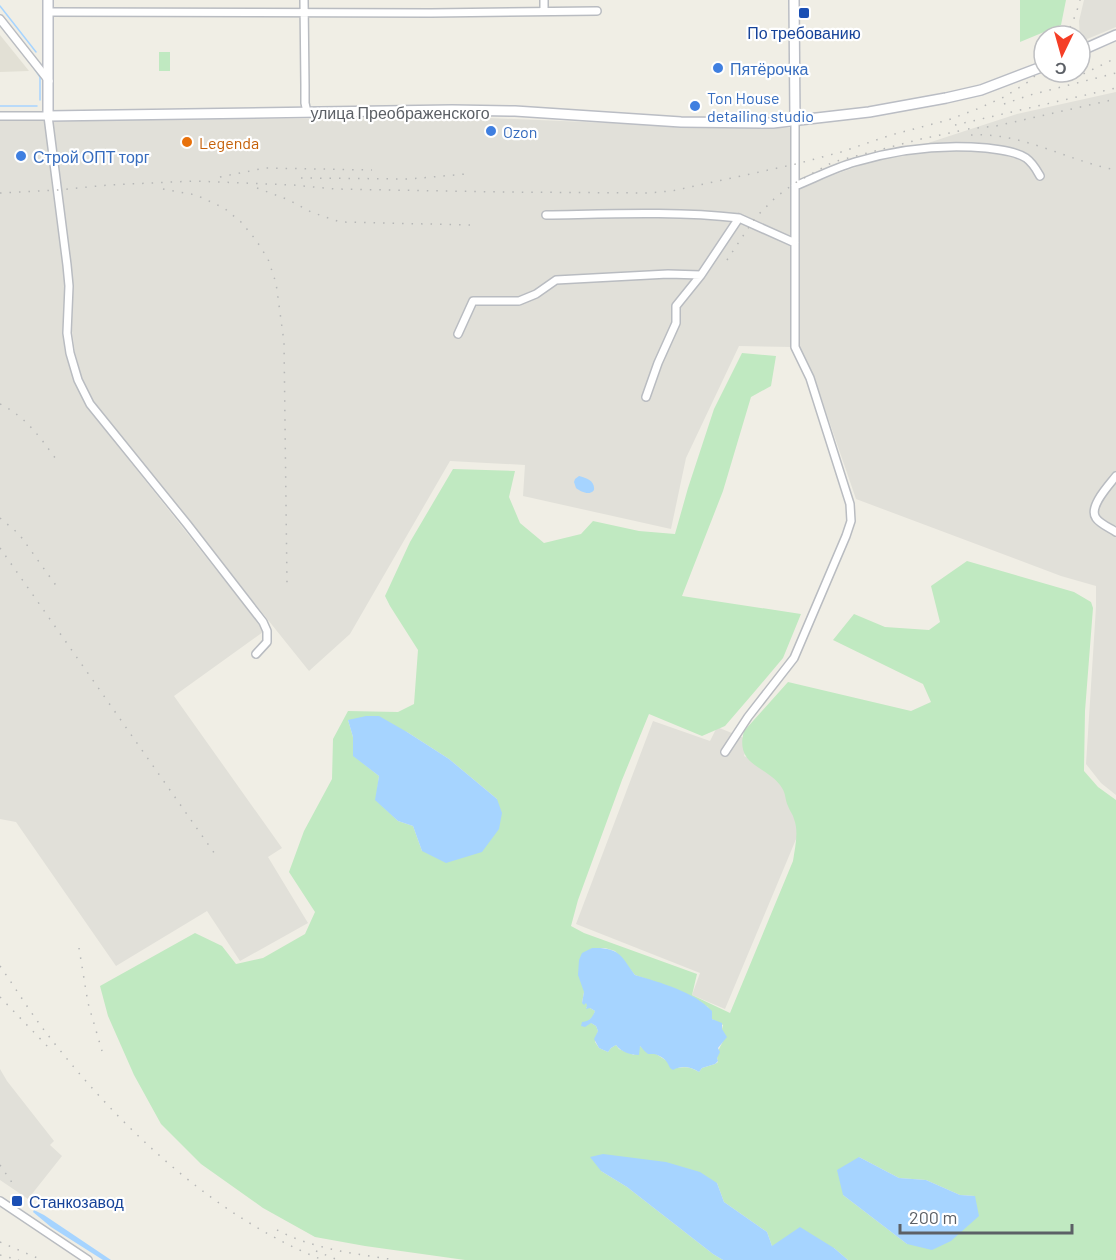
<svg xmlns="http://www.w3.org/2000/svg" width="1116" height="1260" viewBox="0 0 1116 1260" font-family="Barlow,sans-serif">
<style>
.industrial{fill:#e1e0d9}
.education{fill:#e2e0d5}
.green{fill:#c0e9c1;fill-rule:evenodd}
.water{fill:#a6d4ff}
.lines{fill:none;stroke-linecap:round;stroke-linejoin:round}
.stream{stroke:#a6d4ff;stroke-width:1.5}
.street-casing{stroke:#b9bcc1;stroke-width:10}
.secondary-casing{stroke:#babdc4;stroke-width:12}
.street{stroke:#fff;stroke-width:7}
.secondary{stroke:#fff;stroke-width:9}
.rail{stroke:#b6b7b7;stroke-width:1.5;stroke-dasharray:1.5 8;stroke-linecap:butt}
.transit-dot{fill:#1a4fb4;stroke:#fff;stroke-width:2}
.shop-dot{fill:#3f7fe0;stroke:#fff;stroke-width:2}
.food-dot{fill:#e8710a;stroke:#fff;stroke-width:2}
.labels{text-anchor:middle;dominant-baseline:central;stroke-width:4.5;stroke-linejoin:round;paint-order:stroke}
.transit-label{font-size:16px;fill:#164399;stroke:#fff}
.shop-label{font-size:16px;fill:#366cbe;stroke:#fff;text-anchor:start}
.street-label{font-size:16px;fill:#5c6066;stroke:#fff}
.food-label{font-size:16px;fill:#c56008;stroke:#fff;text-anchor:start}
</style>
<rect width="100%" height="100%" fill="#f0eee5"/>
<path class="industrial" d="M1084 0H1116V27L1080 42 1079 21Z
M1116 92V795L1101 783 1086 764 1096 607V586L1061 576 856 499 814 377 798 347 799 187 879 159 1017 114Z
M489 118 728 128H791V347L739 346 686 458 671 529 523 496 525 465 450 461 350 634 309 671 93 402 82 379 75 352 72 331 73 285 53 120Z
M0 121H45L58 219 65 286 63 333 65 353 74 381 86 406 260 625 263 632 174 696 282 848 268 857 308 923 240 961 207 911 116 966 16 822 0 819Z
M653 721 710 741 717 727 749 740 744 756 817 789 725 1009 692 995 700 973 576 924Z
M0 1069 7 1081 54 1141 50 1145 62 1156 28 1199 0 1180Z"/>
<path class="education" d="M0 35 29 71 0 72Z"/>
<path class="green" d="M1020 0H1066L1061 25 1020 42Z
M159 52H170V71H159Z
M742 353 776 356 771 386 751 397 723 491 682 596 801 614 783 658 756 690 725 726 702 736 649 714 622 780 578 900 571 926 584 933 697 974 692 995 730 1013 793 861C795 847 799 832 794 819 793 814 789 810 788 806 785 800 786 794 782 788 769 766 734 767 744 731L788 682 911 711 931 702 923 684 833 640 854 614 885 627 929 630 940 622 931 586 967 561 1074 592 1091 602 1093 608 1085 711 1084 771 1098 787 1116 800V1260H848L834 1248 772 1246 767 1232 724 1202 717 1183 601 1171 627 1187 713 1254 723 1260H465L365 1246 315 1237 263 1208 201 1164 161 1124 134 1075 108 1016 100 986 195 933 222 946 236 964 263 958 305 934 315 912 289 872 304 831 332 779 333 739 348 711 398 712 414 704 418 650 390 606 385 596 410 542 453 469 515 471 509 497 520 523 544 543 581 534 593 521 639 531 675 534 688 488 714 409ZM348 720 407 732 449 759 497 799 422 851 413 826 398 821 376 800 379 776 354 756 353 737ZM592 948H605L615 951 635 975 669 987 708 1007 712 1019 723 1025 722 1029 723 1041C720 1048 715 1053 718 1062L715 1064 702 1068 699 1072C692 1068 687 1066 678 1068L656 1054H650L640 1046 634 1055 619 1049 616 1045 611 1048 608 1052 599 1048 595 1042 598 1031 596 1026 588 1021 593 1017 595 1011 590 1008H586L588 1005 586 1002 582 1003ZM859 1157 899 1178 926 1180 960 1195 975 1196 907 1244 843 1195Z"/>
<path class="water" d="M579 476C587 478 595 481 594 490 590 496 581 492 576 488L574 482 575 479Z
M366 716H379L407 732 449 759 497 799 502 813 499 829 482 852 446 863 422 851 413 826 398 821 375 800 379 776 353 756V737L348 720Z
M592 948C620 947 621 956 635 975 661 983 693 991 712 1011V1019L722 1023V1029L727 1037 718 1048 720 1052 717 1058 718 1061 715 1064 702 1068 699 1072C690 1067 683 1065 673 1070L670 1068C667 1060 662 1056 654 1054 652 1054 650 1054 648 1054 645 1052 643 1049 640 1046L639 1055C631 1055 621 1052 616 1045L611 1048 608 1052 599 1048 594 1039 598 1031 596 1026 591 1023 585 1027 581 1026 582 1022C590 1021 592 1018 595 1011L590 1008 586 1009 587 1005 586 1003 584 1005 582 1003 584 992 578 975 579 960 582 953Z
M603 1154 666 1162 700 1172 717 1183 724 1202 767 1232 772 1246 800 1227 834 1248 848 1260H723L713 1254 627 1187 601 1171 590 1157Z
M859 1157 899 1178 926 1180 960 1195 975 1196 979 1216 951 1241 932 1250 907 1244 843 1195 837 1170Z
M34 1210 44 1215 111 1260H103L51 1227 33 1212Z"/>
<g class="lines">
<path class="stream" d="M0 6 36 52
M34 68 40 77V100
M0 106H37"/>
<g class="street-casing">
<path id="street" d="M304 0 305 85V103L307 112
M544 11V0
M48 12 431 13 597 11
M0 19 49 81
M0 116H48L67 265 69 286 67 333 70 353 78 380 90 404 187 524 263 622 267 631V642L256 654
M795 186C815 178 834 168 855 162 898 149 941 144 986 148 1000 150 1014 151 1026 158 1033 163 1036 169 1040 176
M546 215C610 214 675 211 739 218
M458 334 473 301H519L536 294 556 280 668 274 701 275 739 218 795 243
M646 397 658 363 676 323V306L701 275
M1116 476C1109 485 1088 507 1096 518 1100 524 1110 528 1116 532
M725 752 748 717 794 658 846 536 851 521 850 504 810 378 795 347V120
M0 1201 88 1260"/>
</g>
<g class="secondary-casing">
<path id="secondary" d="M48 0V116L452 110 515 111 681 122 773 123 869 112 946 98 981 90 1044 66
M794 0 795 120
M1080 51 1116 35"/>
</g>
<use href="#street" class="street"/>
<use href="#secondary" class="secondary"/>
<path class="rail" d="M1066 36 1076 14 1080 0
M1075 78 1116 58
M1004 104 1030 95 1116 73
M955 125 1116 88
M968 129 996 126 1116 99
M971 135C1022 132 1068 161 1116 170
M220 177 265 168 372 170
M301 178 409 179 466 174
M257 188 289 200 311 212 340 222 470 225
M163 189 196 195 224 208 241 222 256 240 268 259 276 283 284 342 287 584
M0 193 58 190 108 185 194 181 293 185 335 189 502 192 647 193 672 191 796 164 841 152 891 135 948 120 977 109 1004 97 1028 82 1044 68
M727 260 755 218 776 197 795 183 833 162 921 139 964 130
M0 404C26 417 39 436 56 459
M0 518 19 534 60 591
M0 548 217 857
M79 948 88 1003 102 1051
M0 966C14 986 27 1007 41 1026 113 1121 211 1216 323 1260
M0 997 50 1049
M0 1165 15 1187
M277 1230C313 1249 356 1254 396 1260
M0 1242 42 1260
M316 1251 338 1260
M0 1255 19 1260"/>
</g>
<g class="transit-dot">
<rect x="798" y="7" width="12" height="12" rx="3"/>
<rect x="11" y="1195" width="12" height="12" rx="3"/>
</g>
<g class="shop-dot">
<circle cx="718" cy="68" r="6"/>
<circle cx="695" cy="106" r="6"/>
<circle cx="491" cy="131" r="6"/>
<circle cx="21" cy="156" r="6"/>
</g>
<circle class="food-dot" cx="187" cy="142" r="6"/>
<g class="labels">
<g class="transit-label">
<text x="804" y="32">По требованию</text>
<text x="29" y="1201" text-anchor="start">Станкозавод</text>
</g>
<g class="shop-label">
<text x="730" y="68">Пятёрочка</text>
<text x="707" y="97">Ton House<tspan x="707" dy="18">detailing studio</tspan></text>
<text x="503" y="131">Ozon</text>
<text x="33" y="156">Строй ОПТ торг</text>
</g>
<g class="street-label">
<text x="400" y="112">улица Преображенского</text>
</g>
<g class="food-label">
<text x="199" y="142">Legenda</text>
</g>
</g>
<g transform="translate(1062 54) rotate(185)"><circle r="28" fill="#ffffff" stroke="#bebfc2" stroke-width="1.5"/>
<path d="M0-4.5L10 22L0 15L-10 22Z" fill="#f53e26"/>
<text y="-9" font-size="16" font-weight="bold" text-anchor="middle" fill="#5c6066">С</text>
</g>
<path d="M900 1224v9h172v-9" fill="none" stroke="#5c6066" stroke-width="3"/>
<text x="909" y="1224" font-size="18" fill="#5c6066" stroke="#ffffff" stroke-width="4.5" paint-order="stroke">200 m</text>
</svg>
